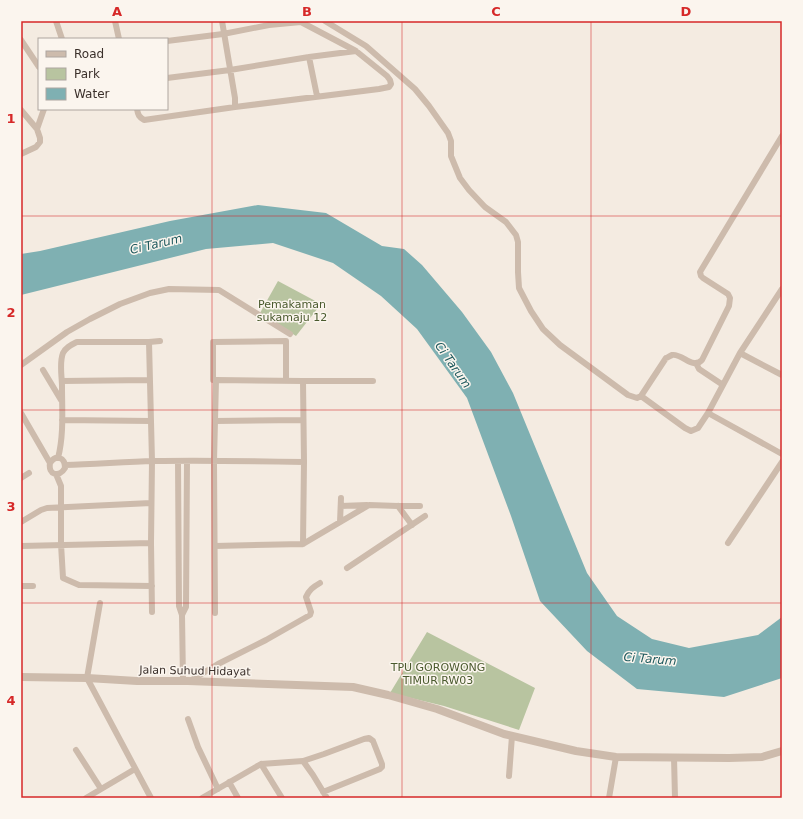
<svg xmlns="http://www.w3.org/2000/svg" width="803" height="819" viewBox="0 0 803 819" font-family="'DejaVu Sans',sans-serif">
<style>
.green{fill:#b8c4a0}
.water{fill:#7fb0b2}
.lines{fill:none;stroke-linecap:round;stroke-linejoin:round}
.minor{stroke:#cdbbac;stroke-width:6}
.tertiary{stroke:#cdbbac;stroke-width:8}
.grid{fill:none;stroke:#d62828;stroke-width:1;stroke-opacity:0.55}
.labels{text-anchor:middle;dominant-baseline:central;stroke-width:3;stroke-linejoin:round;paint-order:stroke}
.park-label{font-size:11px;fill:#4a5a2e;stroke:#fbf5ee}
.street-label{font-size:11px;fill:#3b302b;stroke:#fbf5ee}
.water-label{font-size:12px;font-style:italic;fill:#1f5a5e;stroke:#fbf5ee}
.neatline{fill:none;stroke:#d62828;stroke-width:1.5}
.grid-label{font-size:13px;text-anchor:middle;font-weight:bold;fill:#d62828}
</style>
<rect width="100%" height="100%" fill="#f4ebe1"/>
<path class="green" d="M278 281 321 304 296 336 260 313Z
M427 632 535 688 519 730 444 706 390 693Z"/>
<path class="water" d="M258 205 326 213 382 246 404 249 422 265 462 312 491 352 513 393 587 573 617 616 652 639 689 648 758 635 782 617V678L724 697 637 689 587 651 540 601 511 516 467 398 417 329 381 296 333 263 273 243 206 249 21 295V254L40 251 170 221Z"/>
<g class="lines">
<path class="minor" d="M56 21 62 39
M115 21 119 39
M325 21 366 46 415 89 429 106 448 133 451 141V156L460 178 469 190 485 207 506 222 516 235 518 242V272L519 288 531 311 543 329 560 345 628 395 637 398 641 396 685 428 691 431 698 428 708 413 740 353 782 289
M21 40 39 67
M167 41 223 34 269 25 301 22 356 51 387 76 390 80 391 84 389 87 379 89 235 107
M309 57 317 96
M167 78 230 70 309 57 356 51
M137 109C138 115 139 117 144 120L235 107V98L222 21
M21 110 37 129
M21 154 36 147 40 142V138L37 129 44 109
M149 342 160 341
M740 353 782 375
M696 363 699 369 723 385
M21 365 67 332 90 319 120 304 150 293 169 289 219 290 290 334
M43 370 61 400
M216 380H213V342L286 341V381
M62 381 150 380
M303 381H373
M641 396 666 358C667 358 670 356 672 355 682 353 693 370 702 360L729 306 730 298 728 294 703 278 701 276 700 272 782 136
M21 413 50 463C48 475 59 478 65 468 65 457 56 454 50 463
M708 413 782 454
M62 420 151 421
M215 421 303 420
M58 458C64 435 62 410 62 387 62 376 59 363 63 353 66 347 71 345 77 342H149L152 461 151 543 152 612
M178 461 179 606 182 615 183 681
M65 465C95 464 124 462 154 461 204 460 254 461 304 462L303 381 216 380 214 461 215 613
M56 474 61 486V544L63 578 79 585 152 586
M21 478 29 473
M341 506 367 505
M398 506 412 525
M21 522 41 510 47 508 151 503
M340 522 341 498
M728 543 782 462
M303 544 369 505 398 506H420
M21 546 151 543
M215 546 303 544 304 462
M347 568 425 516
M21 586H33
M100 603 87 678 151 798
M182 615 186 607 187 461
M190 681 218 664 266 640 310 615 311 612 306 597C309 590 313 587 320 583
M188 719 198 747 218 789
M76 750 101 789
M674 757 675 798
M303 761 324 754 364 739 369 738 373 741 382 764V767L380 769 323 792
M261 764 282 798
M509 776 512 736
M229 782 238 798
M86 798 135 769
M202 798 261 764 303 761 313 775 327 798
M609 798 616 757"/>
<path class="tertiary" d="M21 677 87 678 137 681H188L353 687 388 695 437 709 504 734 576 751 616 757 729 758 762 757 782 751"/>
</g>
<path class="grid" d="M212 21V798M402 21V798M591 21V798M21 216H782M21 410H782M21 603H782"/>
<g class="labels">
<g class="park-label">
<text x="292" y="304">Pemakaman<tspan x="292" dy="13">sukamaju 12</tspan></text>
<text x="438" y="667">TPU GOROWONG<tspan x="438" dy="13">TIMUR RW03</tspan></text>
</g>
<g class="street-label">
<text transform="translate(195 671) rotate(1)">Jalan Suhud Hidayat</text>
</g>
<g class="water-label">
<text transform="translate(156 244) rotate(-13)">Ci Tarum</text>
<text transform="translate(453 365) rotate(55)">Ci Tarum</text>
<text transform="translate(650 659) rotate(5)">Ci Tarum</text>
</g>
</g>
<rect width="803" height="819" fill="none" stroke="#fbf5ee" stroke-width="44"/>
<rect x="38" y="38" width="130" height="72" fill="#fbf5ee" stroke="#aea6a0"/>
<rect x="46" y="51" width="20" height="6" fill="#cdbbac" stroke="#aea6a0"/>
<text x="74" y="58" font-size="12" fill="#3b302b">Road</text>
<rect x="46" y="68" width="20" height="12" fill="#b8c4a0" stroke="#aea6a0"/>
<text x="74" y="78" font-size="12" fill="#3b302b">Park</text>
<rect x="46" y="88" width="20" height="12" fill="#7fb0b2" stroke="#aea6a0"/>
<text x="74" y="98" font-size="12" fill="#3b302b">Water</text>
<rect x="22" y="22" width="759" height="775" class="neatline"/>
<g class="grid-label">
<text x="117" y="16">A</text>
<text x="307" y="16">B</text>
<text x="496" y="16">C</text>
<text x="686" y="16">D</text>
<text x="11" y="123">1</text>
<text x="11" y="317">2</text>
<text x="11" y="511">3</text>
<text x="11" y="705">4</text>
</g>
</svg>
